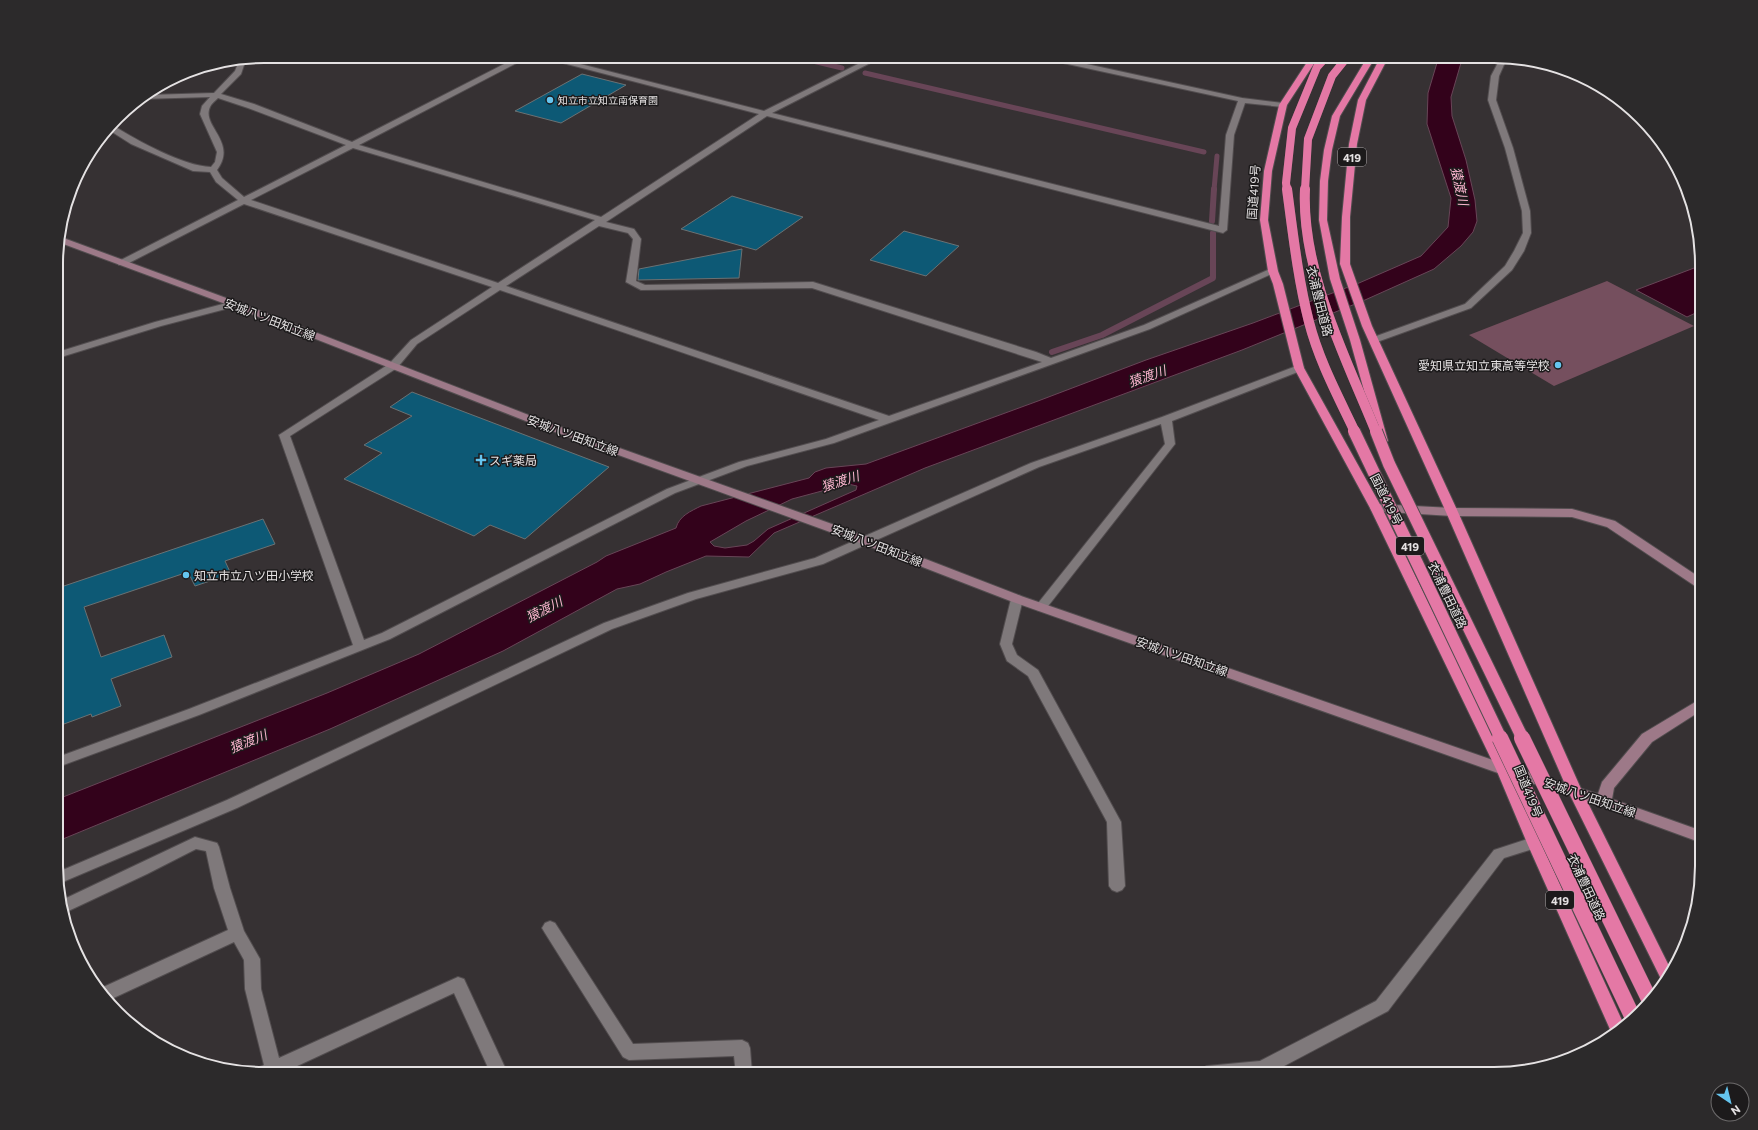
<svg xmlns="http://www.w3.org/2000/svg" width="1758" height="1130" viewBox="0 0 1758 1130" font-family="Commissioner,'Noto Sans JP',sans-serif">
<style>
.green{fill:#754f5e}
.water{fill:#33021b;stroke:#684557;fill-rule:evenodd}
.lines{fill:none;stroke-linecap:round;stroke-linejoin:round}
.stream-far1{stroke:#684557;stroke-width:5}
.stream{stroke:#684557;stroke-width:6}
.building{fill:#0d5975;stroke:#6b7173}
.street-casing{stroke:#524d4f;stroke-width:2}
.secondary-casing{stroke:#524d4f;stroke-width:2}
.highway-casing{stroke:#524d4f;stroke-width:2}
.street{fill:#7f797b;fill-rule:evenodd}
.secondary{fill:#9d7988;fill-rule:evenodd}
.highway{fill:#e478a5;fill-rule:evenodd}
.highway-bridge-far3-casing{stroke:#524d4f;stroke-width:8;stroke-linecap:butt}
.highway-bridge-far2-casing{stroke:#524d4f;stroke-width:10;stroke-linecap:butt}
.highway-bridge-far1-casing{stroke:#524d4f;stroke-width:14;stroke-linecap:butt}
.highway-bridge-casing{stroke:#524d4f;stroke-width:17;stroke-linecap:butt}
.highway-bridge-far3{stroke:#e478a5;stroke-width:8}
.highway-bridge-far2{stroke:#e478a5;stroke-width:10}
.highway-bridge-far1{stroke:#e478a5;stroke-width:12}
.highway-bridge{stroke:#e478a5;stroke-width:16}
.poi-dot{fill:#65c5ef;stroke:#1c1a1b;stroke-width:1.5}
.labels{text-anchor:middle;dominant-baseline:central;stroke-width:3;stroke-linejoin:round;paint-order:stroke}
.far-poi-label{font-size:10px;fill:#e5e2e3;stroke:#1c1a1b;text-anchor:start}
.shield{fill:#1c1a1b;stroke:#a9a6a7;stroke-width:1}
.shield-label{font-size:11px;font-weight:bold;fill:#e5e2e3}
.street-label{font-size:12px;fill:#e5e2e3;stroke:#1c1a1b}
.poi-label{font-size:12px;fill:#e5e2e3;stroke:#1c1a1b;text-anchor:start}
.water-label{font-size:13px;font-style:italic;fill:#fcb5cf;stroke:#1c1a1b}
.rim{fill:none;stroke:#e5e2e3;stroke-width:2}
</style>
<rect width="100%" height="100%" fill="#363133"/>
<path class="green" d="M1607 281 1694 326 1554 386 1469 335Z
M611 1066H655V1074H595Z"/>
<path class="water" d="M1439 56H1463L1451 97 1452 116 1466 160 1475 200 1477 221 1473 232 1461 246 1434 269 1365 300 1242 350 925 468 774 533 749 557 706 556 666 572 640 584 617 589 503 651 330 729 58 841V799L327 693 419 654 597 562 606 556 676 528C679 516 691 511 701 506L809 478 815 472 826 468 866 464 1038 401 1146 360 1253 323 1359 283 1421 256 1448 227 1451 198 1427 124 1428 93ZM848 484 857 486 856 490 768 529 754 541 747 545 725 548 714 546 710 542 746 521 792 499Z
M1702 265V310L1687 317 1636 290Z"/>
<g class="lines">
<path class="stream-far1" d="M792 56 842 68
M865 73 1204 152
M1214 190 1217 156"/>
<path class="stream" d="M1212 221 1214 189
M1052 352 1102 335 1213 278V233"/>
</g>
<path class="building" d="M582 74 626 85 561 123 515 111Z
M732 196 803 217 756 250 681 229Z
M904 231 959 246 926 276 870 260Z
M742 249 739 278 638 280 639 269Z
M412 392 609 467 525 539 490 525 474 536 344 479 382 453 364 445 412 416 390 407Z
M263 519 275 544 225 561 231 574 195 586 188 572 84 607 101 657 164 635 172 657 111 679 121 706 92 717 91 714 64 724 58 703V588Z"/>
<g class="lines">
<g class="street-casing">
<path id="street" d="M520 56H530L359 145 601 217 759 114 536 56H549L764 111 874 56H884L772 113 1219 226 1226 135 1238 101 1040 58 1036 56H1050L1242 98 1283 103 1287 105 1283 107 1245 103 1234 135 1227 230 1223 233 767 116 606 222 634 229 641 239 636 281 645 285 813 282 1036 352 1051 358 1144 325 1270 269H1276L1278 271 1150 329 834 443 747 466 675 493 390 639 199 715 58 767V757L189 709 353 645 279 435 389 364 411 340 492 287 244 204 125 265H119L117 263 119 261 238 200 216 182 210 172 193 171 131 144 109 130 114 126C138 141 183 166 211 167L215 162 217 152 200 114 202 106 210 97 141 99 148 95 214 93 235 71 239 61 246 59 241 74 221 94 254 104 352 142ZM218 98 248 108 346 145 244 197 222 178 217 170C238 142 201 126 210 107 211 104 215 101 218 98ZM353 148 595 220 498 283 251 200ZM599 226 628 233 633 239 626 282 641 290 812 288 1042 362 889 416 506 286ZM500 290 879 420 826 439 739 462 667 489 382 633 364 640 290 436 397 368 417 344Z
M1501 57 1507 58 1499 76 1496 100 1513 148 1530 211 1531 233 1524 251 1512 270 1471 308 1377 342H1371L1369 340 1371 338 1465 304 1505 266 1514 251 1523 233 1522 211 1505 148 1488 100 1491 76Z
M234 301 237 302 239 304 237 306 161 326 58 358V352L155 322Z
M1299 365 1303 366 1304 368 1303 370 1172 421 1175 444 1045 610 1041 611 1037 610 1035 607 1165 444 1161 424 1039 467 823 564 696 599 612 629 237 808 58 884V872L227 800 604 623 688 593 815 558 1031 463 1162 417Z
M1017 595 1021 596 1023 599 1012 644 1017 655 1038 670 1121 822 1125 886 1122 890 1117 892 1112 890 1109 886 1107 822 1028 676 1007 661 1000 644 1011 599 1013 596Z
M195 837 217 843 219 847 230 888 244 931 260 959 261 989 279 1058 458 977 464 979 508 1074H491L454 993 280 1074 254 1073 256 1069 264 1065 245 989 244 960 234 942 107 1001 99 989 228 930 214 888 206 851 196 849 147 874 64 913 60 901Z
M1534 837 1539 839 1541 843 1539 847 1504 858 1388 1011 1269 1074H1199L1201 1069 1207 1066 1260 1061 1376 1001 1494 850Z
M550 921 555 923 633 1044 742 1040 748 1043 750 1048 752 1074H736L734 1056 629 1060 623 1057 545 933 542 928 545 923Z"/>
</g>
<g class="secondary-casing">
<path id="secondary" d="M58 236 237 302 544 421 871 538 1021 596 1507 765 1598 794 1602 782 1642 734 1702 698V710L1652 742 1614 788 1612 799 1702 831V843L1571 795 1498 773 1013 602 863 544 536 425 231 306 58 242Z
M1376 504 1452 508 1572 509 1615 521 1702 579V589L1698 588 1607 527 1572 517 1452 516 1372 511 1370 508 1372 505Z"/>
</g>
<g class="highway-casing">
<path id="highway" d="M1311 56H1319L1287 105 1272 171 1268 220 1278 271 1283 284 1304 368 1382 508 1510 769 1541 843 1625 1027 1613 1036 1527 843 1496 769 1370 508 1294 368 1273 284 1268 271 1260 220 1264 171 1279 105Z
M1368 56H1376L1340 116 1332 150 1328 181 1327 220 1340 279 1360 340 1388 441 1383 444 1378 441 1350 340 1330 279 1319 220 1320 181 1324 150 1332 116Z
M1381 56H1389L1366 100 1357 144 1350 217V264L1372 326 1458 512 1582 791 1672 972 1664 985 1568 791 1446 512 1362 326 1340 264 1342 217 1349 144 1358 100Z"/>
</g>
<use href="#street" class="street"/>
<use href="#secondary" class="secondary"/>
<use href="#highway" class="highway"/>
<g class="highway-bridge-far3-casing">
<path id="highway-bridge-far3" d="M1287 190 1286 183 1292 128 1317 67 1327 56
M1305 190 1308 139 1332 76 1348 56"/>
</g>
<g class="highway-bridge-far2-casing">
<path id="highway-bridge-far2" d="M1287 189C1293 234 1298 279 1309 322 1319 361 1338 396 1355 432
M1305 189C1301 271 1346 358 1376 432"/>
</g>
<g class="highway-bridge-far1-casing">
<path id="highway-bridge-far1" d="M1354 431 1501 739
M1376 431 1389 464 1523 739"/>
</g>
<g class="highway-bridge-casing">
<path id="highway-bridge" d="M1500 738 1634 1020
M1522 738 1650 1001"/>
</g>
<use href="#highway-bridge-far3" class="highway-bridge-far3"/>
<use href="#highway-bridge-far2" class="highway-bridge-far2"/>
<use href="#highway-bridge-far1" class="highway-bridge-far1"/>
<use href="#highway-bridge" class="highway-bridge"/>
</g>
<g class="poi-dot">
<circle cx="550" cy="100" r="4"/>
<circle cx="1558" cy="365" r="4"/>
<path d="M479 454h4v4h4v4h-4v4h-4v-4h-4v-4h4z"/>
<circle cx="186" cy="575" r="4"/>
</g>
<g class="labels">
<g class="far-poi-label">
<text x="558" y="100">知立市立知立南保育園</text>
</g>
<g class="shield">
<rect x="1338" y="148" width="28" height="18" rx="3"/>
<rect x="1396" y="537" width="28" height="18" rx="3"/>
<rect x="1546" y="891" width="28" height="18" rx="3"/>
</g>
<g class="shield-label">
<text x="1352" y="157">419</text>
<text x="1410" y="546">419</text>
<text x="1560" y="900">419</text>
</g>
<g class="street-label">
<text transform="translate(1253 192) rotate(-86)">国道419号</text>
<text transform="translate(1320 301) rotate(76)">衣浦豊田道路</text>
<text transform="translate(270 319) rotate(21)">安城八ツ田知立線</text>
<text transform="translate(573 435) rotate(20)">安城八ツ田知立線</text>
<text transform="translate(1387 499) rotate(63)">国道419号</text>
<text transform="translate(877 545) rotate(21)">安城八ツ田知立線</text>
<text transform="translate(1448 595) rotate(64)">衣浦豊田道路</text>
<text transform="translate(1182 656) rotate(19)">安城八ツ田知立線</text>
<text transform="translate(1529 791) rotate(68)">国道419号</text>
<text transform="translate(1590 797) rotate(19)">安城八ツ田知立線</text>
<text transform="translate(1587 887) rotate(65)">衣浦豊田道路</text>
</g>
<g class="poi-label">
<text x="1550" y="365" text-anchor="end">愛知県立知立東高等学校</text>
<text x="489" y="460">スギ薬局</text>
<text x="194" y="575">知立市立八ツ田小学校</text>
</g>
<g class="water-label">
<text transform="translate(1460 186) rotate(78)">猿渡川</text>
<text transform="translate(1147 376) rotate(-19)">猿渡川</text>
<text transform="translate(840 481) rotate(-18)">猿渡川</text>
<text transform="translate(544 609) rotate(-27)">猿渡川</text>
<text transform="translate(248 741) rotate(-22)">猿渡川</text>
</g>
</g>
<path d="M0 0H1758V1130H0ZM264 63H1494A201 201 0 0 1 1695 264V866A201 201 0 0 1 1494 1067H264A201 201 0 0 1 63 866V264A201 201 0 0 1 264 63Z" fill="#2c2a2b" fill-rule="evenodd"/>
<path class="rim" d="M264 63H1494A201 201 0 0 1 1695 264V866A201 201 0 0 1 1494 1067H264A201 201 0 0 1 63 866V264A201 201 0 0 1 264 63Z"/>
<g transform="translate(1730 1102) rotate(145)"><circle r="19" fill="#1c1a1b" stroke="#6c6a6b"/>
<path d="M0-3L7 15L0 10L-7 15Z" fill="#65c5ef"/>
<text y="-6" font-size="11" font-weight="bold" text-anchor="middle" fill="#e5e2e3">N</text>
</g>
</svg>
